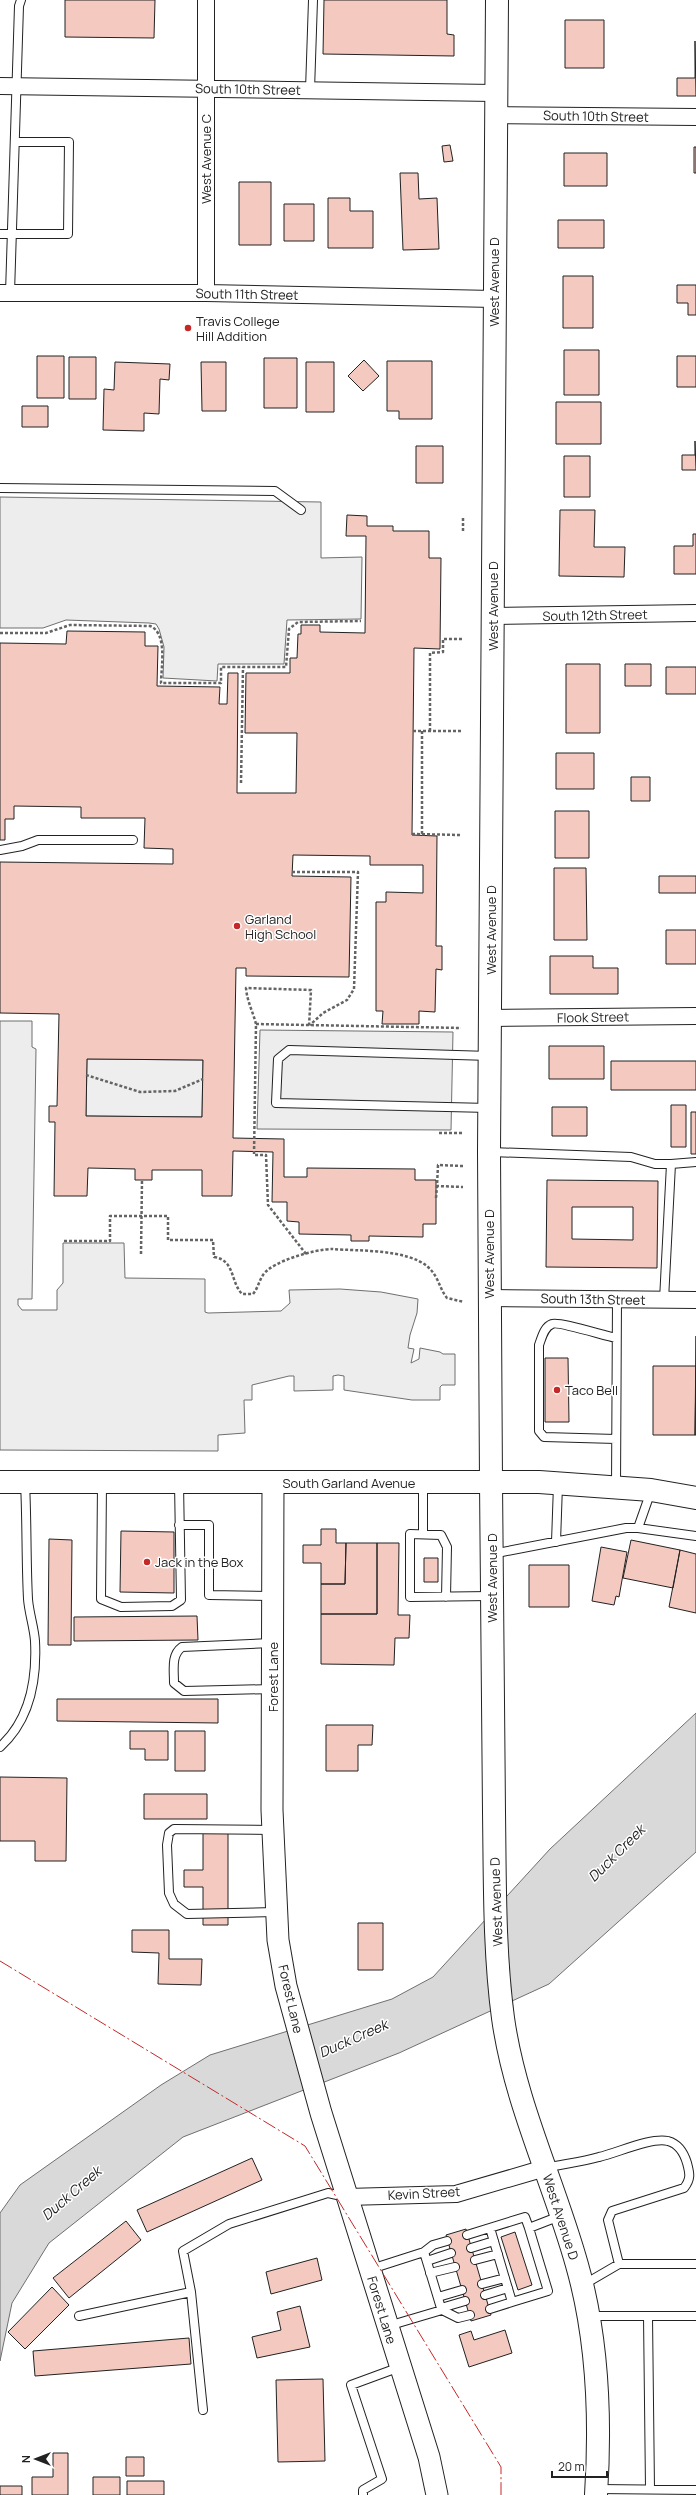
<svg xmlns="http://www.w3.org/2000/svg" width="696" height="2495" viewBox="0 0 696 2495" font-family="Manrope,sans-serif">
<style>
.green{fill:#eee;stroke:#6f6f6f}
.parking{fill:#ededed;stroke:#6f6f6f}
.water{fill:#d9d9d9;stroke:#6f6f6f}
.building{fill:#f3c9c0;stroke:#222;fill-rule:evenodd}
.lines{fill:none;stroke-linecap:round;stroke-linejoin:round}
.service-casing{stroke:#222;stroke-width:10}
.minor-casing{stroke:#222;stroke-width:18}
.tertiary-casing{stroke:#222;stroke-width:23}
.secondary-casing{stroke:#222;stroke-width:24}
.primary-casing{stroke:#222;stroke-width:24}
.path{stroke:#646464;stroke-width:2.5;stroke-dasharray:3 2;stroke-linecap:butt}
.service{stroke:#fff;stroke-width:8}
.minor{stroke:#fff;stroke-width:16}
.tertiary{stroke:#fff;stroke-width:21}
.secondary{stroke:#fff;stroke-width:22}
.primary{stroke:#fff;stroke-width:22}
.power{stroke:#c62828;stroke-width:1;stroke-dasharray:14 3 2 3;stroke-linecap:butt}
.poi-dot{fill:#c62828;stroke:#fff;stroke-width:1.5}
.labels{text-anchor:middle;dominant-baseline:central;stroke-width:3;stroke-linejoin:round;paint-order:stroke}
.street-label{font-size:13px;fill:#222;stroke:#fff}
.poi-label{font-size:13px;fill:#222;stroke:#fff;text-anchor:start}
.water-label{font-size:14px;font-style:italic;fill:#222;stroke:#fff}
</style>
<rect width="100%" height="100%" fill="#fff"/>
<path class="green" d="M87 1059 203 1060 202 1117 86 1116Z"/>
<path class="parking" d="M0 497 321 502V558L362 557 361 619 287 620 284 664H218L217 681 163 678 164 647 159 629 156 624 149 623 66 620 43 628H0Z
M0 1021H32V1047L36 1049 32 1299H18V1305L22 1310H57V1290L63 1283V1243H124L125 1278 205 1279V1312L208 1313 281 1311 290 1303 289 1290 340 1289 381 1292 418 1299 417 1313 410 1335 408 1348 414 1349 411 1363 419 1359 420 1348 440 1352 443 1354H455V1385H442L440 1387V1400H412L344 1390V1376L338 1375 333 1376V1390L294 1391V1376H289L252 1385V1400H244L245 1433 218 1435V1451L0 1450Z
M260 1030 453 1032 451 1130 257 1129Z"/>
<path class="water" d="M696 1713V1852L549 1984 399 2053 183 2137 49 2243 12 2303 0 2361V2213L20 2185 161 2085 210 2055 392 1999 433 1977 550 1849Z"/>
<path class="building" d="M65 0H155L154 38 65 37Z
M324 0H447V34L454 35V56L323 54Z
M565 20H604V68H565Z
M695 41 696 96H677V78H695Z
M450 145 453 161 444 162 442 146Z
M694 147H696V173H694Z
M564 153H607V186H564Z
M400 173H418L419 199 437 198 439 249 403 250Z
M239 182H271V245H239Z
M328 198H350V211H373V248H328Z
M284 204H314V241H284Z
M558 220H604V248H558Z
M563 276H593V328H563Z
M677 285H696V315H688V303H677Z
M564 350H599V395H564Z
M37 356H64V398H37Z
M677 356H696V387H677Z
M69 357H96V399H69Z
M264 358H297V408H264Z
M364 360 379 376 363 391 348 376Z
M387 361H432V419H399V411H387Z
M115 362 170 364 169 380 160 379 159 414 144 413V431L103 430 104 389 114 390Z
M201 362H226V411H202Z
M306 362H334V412H306Z
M556 402H601V444H556Z
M22 406H48V427H22Z
M695 441 696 470H682V455H695Z
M416 446H443V483H416Z
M564 456H590V497H564Z
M560 510H595L594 547H625L624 577 559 576Z
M347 515 367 516V526H393V531H429V558H441L440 649 414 648 412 835 437 836 436 946H442V970L436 969 435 1012 419 1011V1024H382L383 1011H376V902H386V892L423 893V865H370V856L293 855 292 876 351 877 349 977 246 976V968H236L233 1138 284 1139V1177H307V1168L415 1169V1180H436V1224H423V1237L369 1236V1241H351V1235L299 1234V1222L287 1221V1202H272L273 1152 233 1151 232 1196H202V1170H152V1180H135V1169L88 1168 87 1196H54L55 1122H49V1106H57L59 1014 0 1013V862L173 864V849L144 848 145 818H81V807L14 806V819H5V840H0V643L66 644 67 631 145 632V646H158L157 686 220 687 219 704H227L228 673H238L237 793H296L297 733H245L246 673H290V658H297L298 634H301V625H320V632L365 633 366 536H346ZM87 1059 203 1060 202 1117 86 1116Z
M693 534H696V574H674V546H693Z
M566 664H600V733H566Z
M625 664H651V686H625Z
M666 667H696V694H666Z
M556 753H594V789H556Z
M631 777H650V801H631Z
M555 811H589V858H555Z
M554 868H586L587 940H554Z
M659 876H696V893H659Z
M666 930H696V964H666Z
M550 956H593V968H618V994H550Z
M549 1046H604V1079H549Z
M611 1061H696V1090H611Z
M671 1105H686V1147H671Z
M552 1107H587V1136H552Z
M691 1112H696V1154H691Z
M547 1180 658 1181 657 1268 546 1267ZM572 1207H633V1240L572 1239Z
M696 1336V1435H695Z
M545 1358H568L569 1422H545Z
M653 1366H696L695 1435H653Z
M321 1529H336V1543H346L345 1584H321V1563H303V1545H321Z
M121 1531 174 1532V1593L120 1592Z
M49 1539 72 1540 71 1645H48Z
M631 1540 680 1550 673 1588 623 1578Z
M346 1543H377V1614H321V1584H345Z
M377 1543H399L398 1615H410L409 1638H395L394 1665 321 1664V1614H377Z
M601 1547 627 1552 619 1597 616 1596 614 1605 592 1601Z
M680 1550 696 1554V1613L669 1607Z
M424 1558H438V1582H424Z
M529 1565H569V1607H529Z
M197 1616 198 1640 74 1641V1617Z
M57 1699H218V1723L57 1721Z
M326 1725H373L372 1745H358V1771H326Z
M130 1731H168V1760H145V1749H130Z
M175 1731H205V1771H175Z
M0 1777 67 1778 66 1861H35V1841H0Z
M144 1794H207V1819H144Z
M203 1826H228V1925H203V1887H184V1870H203Z
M358 1923H383V1970H358Z
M132 1930H169V1959H202L201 1985 158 1984 159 1953 132 1952Z
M252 2158 262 2180 147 2232 137 2210Z
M126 2221 141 2240 69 2298 53 2278Z
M466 2229 491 2315 471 2321 446 2235Z
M515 2232 532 2285 518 2290 501 2237Z
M317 2258 322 2280 271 2294 266 2272Z
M52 2287 69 2305 25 2349 8 2332Z
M300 2306 310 2347 257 2358 252 2337 281 2330 277 2312Z
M505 2330 512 2353 469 2367 459 2335 471 2331 474 2340Z
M189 2338 191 2364 35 2376 33 2351Z
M323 2379 325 2461 278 2462 276 2380Z
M53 2453H68V2495H32V2477H53Z
M126 2457H144V2476H126Z
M93 2477H120V2495H93Z
M127 2481H164V2495H127Z
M0 2486H22V2495H0Z"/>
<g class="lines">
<g class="service-casing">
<path id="service" d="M310 90 313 0
M0 234H68L69 142H15
M10 293 19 6 21 0
M0 488 275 491 301 510
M0 850 22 846 38 840H133
M489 1108 276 1103 278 1059 289 1050 490 1056
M491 1152 631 1157 655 1164H671L664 1300
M671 1164 696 1162
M616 1439 544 1437 539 1431V1345C542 1337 544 1327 552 1324 558 1321 605 1336 616 1338
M102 1483 101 1599 121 1607 172 1606 181 1600 179 1483
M423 1483V1534
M616 1486 617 1300
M179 1525H209V1595L272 1596
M638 1528 696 1536
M556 1542 558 1485
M492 1554 626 1528H638L651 1491
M446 1597 447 1547 441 1535 410 1534V1597L491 1596
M272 1643 182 1647C171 1655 174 1669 174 1683L184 1691 272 1689
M0 1747C30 1720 37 1680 35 1641 34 1627 29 1613 28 1599 26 1560 27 1521 25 1483
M273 1830 174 1829 169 1833 167 1845 169 1893 174 1904 187 1914 275 1912
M545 2168C563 2164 582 2162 599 2157 617 2153 651 2137 668 2141 679 2144 684 2153 687 2163 690 2174 691 2179 684 2188L612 2211 608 2220 619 2264
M467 2235 525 2217 529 2228 560 2216
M471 2248 494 2241
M424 2252 433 2245 447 2241
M475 2260 498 2254
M427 2261 451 2253
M371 2269 424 2252 441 2308 442 2310 388 2326
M430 2273 455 2267
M482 2284 505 2278
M583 2285 619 2264H696
M191 2292 203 2410
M485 2295 508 2288
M438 2297 462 2290
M512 2302 548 2291 529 2228
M441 2308 465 2301
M490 2309 512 2302 490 2228
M442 2310 458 2318 470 2315
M79 2316 191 2292 183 2251 229 2224 328 2193 346 2197
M590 2316H696
M648 2316 650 2489
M597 2489 696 2490
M363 2495V2490L382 2479 351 2385 400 2367"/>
</g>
<g class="minor-casing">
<path id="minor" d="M0 86 495 93
M495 115 696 117
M0 293H206L494 299
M206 293V0
M493 616 696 613
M490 1018 696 1016
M490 1298 696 1300
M347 2197 456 2194 545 2168"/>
</g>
<g class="tertiary-casing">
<path id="tertiary" d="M273 1483 272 1810 278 1940 286 1986 321 2113 429 2457 437 2495"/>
</g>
<g class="secondary-casing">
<path id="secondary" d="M491 1482C491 1592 492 1702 494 1812 495 1881 494 1951 503 2018 515 2104 554 2182 577 2265 598 2339 601 2418 596 2495"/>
</g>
<g class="primary-casing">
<path id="primary" d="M0 1482H539L651 1490 696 1498
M491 1482 489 1152 497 0"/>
</g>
<path class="path" d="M463 518V533
M0 633H46L70 625 150 626C168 633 161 668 161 683H221V667H286L289 629 298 622 361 621
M413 731H462
M430 731V653L443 652V639H463
M241 783 243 667
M412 834 461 835
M422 834V731
M292 872H358L354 989 347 1000 323 1013 310 1025
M256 1024C253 1012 247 1001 246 988L311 990 309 1026
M86 1075 140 1092 175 1091 203 1079
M439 1133H463
M463 1166 438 1165 437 1186 463 1187
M436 1198 437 1186
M64 1241H110V1216H168V1240H213L214 1257C235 1260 230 1281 242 1294H253C258 1288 259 1281 263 1275 272 1261 316 1249 332 1249 358 1251 408 1249 428 1267 439 1277 439 1288 447 1298L464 1302
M141 1254 142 1180
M306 1254 268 1205 266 1155H254L256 1024 461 1028"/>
<use href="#service" class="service"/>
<use href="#minor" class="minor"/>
<use href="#tertiary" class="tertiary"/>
<use href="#secondary" class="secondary"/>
<use href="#primary" class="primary"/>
<path class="power" d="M0 1961 305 2146 501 2467V2495"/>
</g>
<g class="poi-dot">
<circle cx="188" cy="328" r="4"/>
<circle cx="237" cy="926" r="4"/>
<circle cx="557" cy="1390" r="4"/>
<circle cx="147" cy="1562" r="4"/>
</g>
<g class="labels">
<g class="street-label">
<text transform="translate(248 89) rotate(1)">South 10th Street</text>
<text transform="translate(596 116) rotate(1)">South 10th Street</text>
<text transform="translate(206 159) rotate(-90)">West Avenue C</text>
<text transform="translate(494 282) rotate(-90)">West Avenue D</text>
<text transform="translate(247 294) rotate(1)">South 11th Street</text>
<text transform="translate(493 606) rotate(-90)">West Avenue D</text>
<text transform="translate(595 615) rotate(-1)">South 12th Street</text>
<text transform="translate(491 930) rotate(-90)">West Avenue D</text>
<text transform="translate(593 1017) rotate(-1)">Flook Street</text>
<text transform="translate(489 1254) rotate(-90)">West Avenue D</text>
<text transform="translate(593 1299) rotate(1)">South 13th Street</text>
<text x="349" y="1483">South Garland Avenue</text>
<text transform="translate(492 1578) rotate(-90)">West Avenue D</text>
<text transform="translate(273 1677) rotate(-90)">Forest Lane</text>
<text transform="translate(496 1902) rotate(-92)">West Avenue D</text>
<text transform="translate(291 1999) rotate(77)">Forest Lane</text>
<text transform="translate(424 2193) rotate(-3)">Kevin Street</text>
<text transform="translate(561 2217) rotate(72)">West Avenue D</text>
<text transform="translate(382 2310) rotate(73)">Forest Lane</text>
</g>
<g class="poi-label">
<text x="196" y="321">Travis College<tspan x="196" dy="15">Hill Addition</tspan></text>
<text x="245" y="919">Garland<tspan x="245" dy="15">High School</tspan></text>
<text x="565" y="1390">Taco Bell</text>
<text x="155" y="1562">Jack in the Box</text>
</g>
<g class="water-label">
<text transform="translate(616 1853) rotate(-45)">Duck Creek</text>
<text transform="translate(353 2038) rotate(-24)">Duck Creek</text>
<text transform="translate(71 2193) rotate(-41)">Duck Creek</text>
</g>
</g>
<g transform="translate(36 2459) rotate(270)" stroke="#ffffff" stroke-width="3" paint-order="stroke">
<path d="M0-3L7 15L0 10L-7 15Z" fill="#222222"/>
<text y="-6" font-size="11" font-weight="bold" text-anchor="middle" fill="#222222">N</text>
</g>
<path d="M552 2471v6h55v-6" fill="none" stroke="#222222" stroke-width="2"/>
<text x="558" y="2471" font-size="12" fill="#222222" stroke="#ffffff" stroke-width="3" paint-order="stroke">20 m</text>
</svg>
